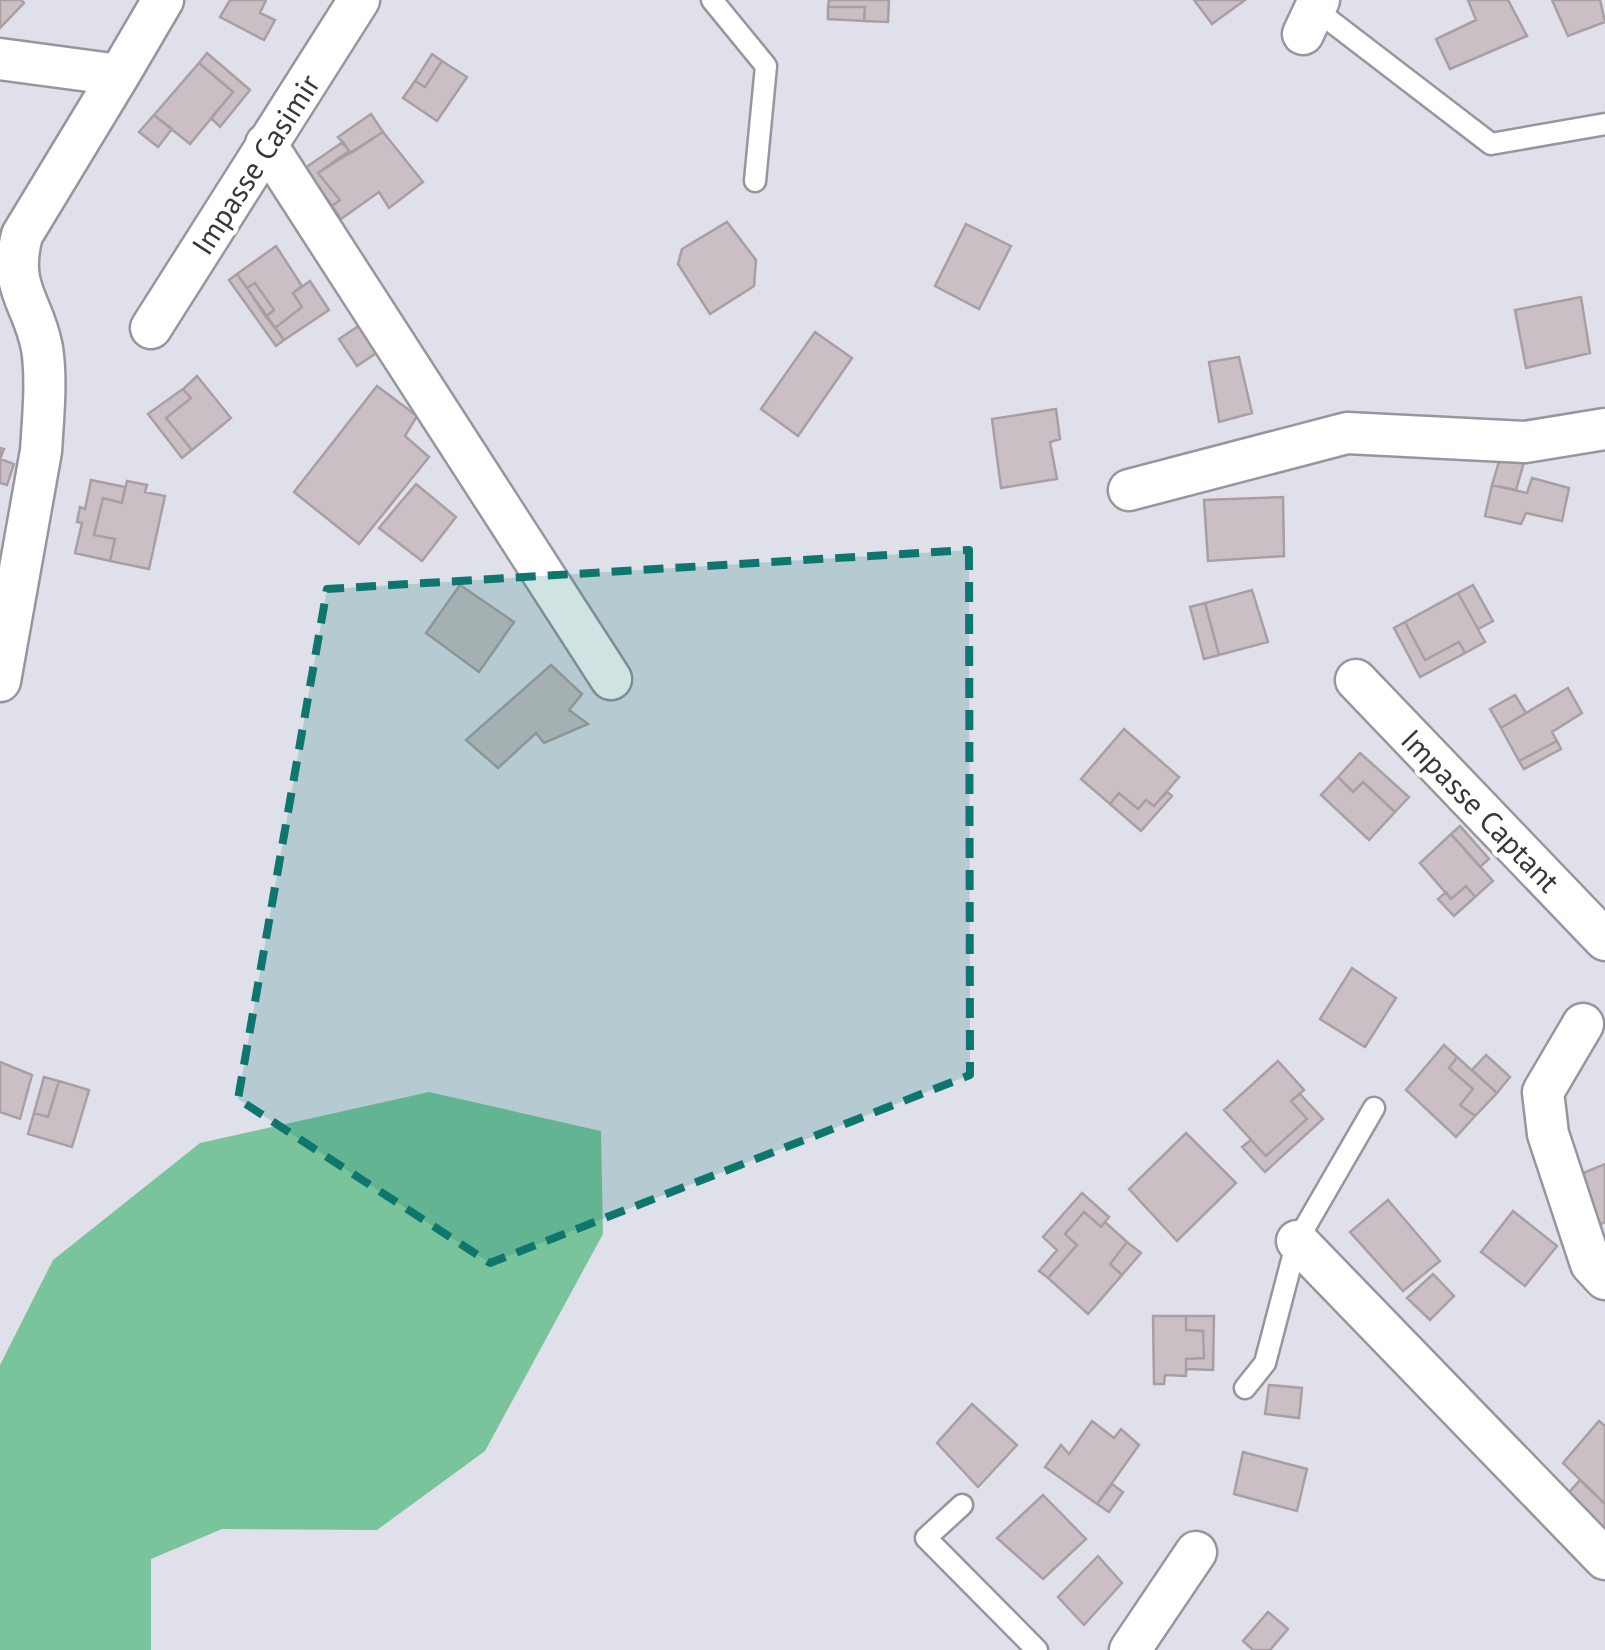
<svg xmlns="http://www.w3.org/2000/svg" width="1605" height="1650" viewBox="0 0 1605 1650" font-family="'PT Sans',sans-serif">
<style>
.green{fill:#79c49d}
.building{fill:#cabfc4;stroke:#a99ea3;stroke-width:2.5}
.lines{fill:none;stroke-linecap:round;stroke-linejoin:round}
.service-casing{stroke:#96969f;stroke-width:25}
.minor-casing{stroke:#96969f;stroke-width:45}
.service{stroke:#fff;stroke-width:20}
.minor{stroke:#fff;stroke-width:40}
.marked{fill:#0f766e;fill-opacity:0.2;stroke:#0f766e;stroke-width:8;stroke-dasharray:20 12;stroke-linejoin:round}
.labels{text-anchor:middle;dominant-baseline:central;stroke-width:9;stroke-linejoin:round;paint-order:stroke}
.street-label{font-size:30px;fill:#38373b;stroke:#fff}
</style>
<rect width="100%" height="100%" fill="#e0e0ea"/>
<path class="green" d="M429 1092 601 1131 603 1234 485 1451 377 1530 222 1529 151 1559V1650H0V1365L53 1260 200 1143Z"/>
<path class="building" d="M0 0H21L24 3 0 28Z
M230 0H266L260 13 275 20 264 40 220 17Z
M829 0H889L888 22 864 21 865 7H828Z
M1194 0H1245L1212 24Z
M1468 0H1508L1527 36 1450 69 1436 39 1476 20Z
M1552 0H1600L1605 22 1568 36Z
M828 7H865L864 21 828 19Z
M207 53 250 90 220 127 211 118 233 92 199 63Z
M432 54 442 61 425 87 415 81Z
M442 61 467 77 437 121 403 98 415 81 425 87Z
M199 63 233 92 190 144 154 115Z
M371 114 383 132 351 153 338 137Z
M154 115 172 129 158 147 139 132Z
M383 132 423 182 389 208 379 192 341 219 332 206 340 200 318 173Z
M343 142 349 151 318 173 340 200 332 206 305 168Z
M727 222 756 260 754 286 710 314 678 264 682 249Z
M966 224 1011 246 979 309 935 286Z
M276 246 302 286 293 293 302 307 275 328 266 317 274 310 255 283 247 288 237 274Z
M237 274 284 340 276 346 229 280Z
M310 281 329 310 284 340 275 328 302 307 293 293Z
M255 283 274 310 266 317 247 288Z
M1581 297 1590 353 1526 368 1515 310Z
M366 321 384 348 357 366 339 339Z
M815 332 852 358 798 436 761 409Z
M1239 357 1252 413 1219 422 1209 362Z
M197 376 231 418 192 450 166 418 191 398 183 389Z
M377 386 417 416 405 436 429 457 359 544 294 492Z
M183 389 191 398 166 418 192 450 182 458 148 414Z
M1056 409 1060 439 1050 442 1057 479 1001 488 992 419Z
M0 448 4 449 0 459 14 464 7 485 0 483Z
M1501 455 1524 462 1516 490 1492 485Z
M1532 478 1569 488 1562 521 1526 513 1521 524 1485 516 1492 485 1527 493Z
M91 480 125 487 122 503 103 498 94 535 115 539 110 561 75 553 82 523 77 522 80 507 85 509Z
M127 481 147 485 145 492 165 496 149 569 110 561 115 539 94 535 103 498 122 503Z
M416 484 456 517 422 561 379 528Z
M1283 497 1284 556 1208 561 1204 500Z
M460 585 514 622 479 672 426 633Z
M1473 585 1493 621 1478 629 1458 593Z
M1252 590 1268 642 1219 655 1205 603Z
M1458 593 1485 642 1465 653 1459 642 1425 660 1405 622Z
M1205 603 1219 655 1204 659 1190 607Z
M1405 622 1425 660 1459 642 1465 653 1420 677 1394 628Z
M551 665 582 694 569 710 588 724 544 743 536 733 498 768 466 740Z
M1568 688 1582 713 1552 732 1557 741 1519 761 1501 728Z
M1515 695 1526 713 1501 728 1490 709Z
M1124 729 1179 777 1154 806 1146 800 1138 809 1119 793 1110 804 1081 779Z
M1557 741 1561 749 1524 769 1519 761Z
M1360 753 1409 797 1395 812 1363 782 1353 792 1338 777Z
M1338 777 1353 792 1363 782 1395 812 1369 840 1321 795Z
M1167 792 1172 796 1141 831 1110 804 1119 793 1138 809 1146 800 1154 806Z
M1460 826 1489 859 1480 867 1451 834Z
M1451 834 1493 881 1475 897 1466 886 1451 899 1420 863Z
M1466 886 1475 897 1454 916 1438 899 1446 892 1451 899Z
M1352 968 1396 998 1365 1047 1320 1019Z
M1444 1045 1457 1057 1449 1068 1473 1089 1460 1105 1475 1116 1456 1137 1406 1090Z
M1486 1055 1510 1077 1497 1093 1472 1070Z
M1457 1057 1497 1093 1475 1116 1460 1105 1473 1089 1449 1068Z
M1278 1061 1304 1090 1291 1101 1307 1119 1266 1156 1224 1110Z
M0 1062 32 1075 20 1119 0 1112Z
M44 1077 59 1081 48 1117 34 1113Z
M59 1081 89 1090 72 1147 28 1134 34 1113 48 1117Z
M1300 1094 1323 1119 1265 1172 1242 1147 1251 1140 1266 1156 1307 1119 1291 1101Z
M1186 1133 1236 1183 1177 1241 1129 1189Z
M1605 1164V1222L1597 1226 1576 1176Z
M1082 1193 1109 1217 1101 1227 1084 1212 1065 1234 1077 1245 1048 1278 1039 1271 1057 1250 1043 1237Z
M1388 1200 1440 1261 1403 1291 1350 1232Z
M1513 1211 1557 1246 1525 1286 1481 1252Z
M1084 1212 1101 1227 1105 1222 1127 1242 1110 1264 1122 1275 1088 1314 1048 1278 1077 1245 1065 1234Z
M1127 1242 1141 1253 1122 1275 1110 1264Z
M1433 1274 1454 1296 1430 1320 1407 1298Z
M1153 1316H1186V1330L1203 1331 1204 1358 1186 1359V1376L1165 1375 1164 1384H1154Z
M1186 1316H1214L1213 1370 1186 1369V1359L1204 1358 1203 1331 1186 1330Z
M1269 1385 1302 1388 1299 1418 1265 1414Z
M972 1404 1017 1445 978 1487 937 1443Z
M1092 1421 1114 1438 1121 1429 1139 1445 1097 1504 1045 1467 1061 1445 1069 1454Z
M1599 1421 1605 1426V1504L1563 1463Z
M1243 1452 1307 1469 1297 1511 1234 1494Z
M1580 1480 1605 1504V1529L1601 1533 1563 1499Z
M1112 1484 1123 1492 1109 1512 1097 1504Z
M1043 1495 1086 1539 1043 1579 997 1538Z
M1098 1556 1122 1583 1084 1625 1058 1597Z
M1268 1612 1288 1629 1270 1650H1253L1243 1641Z"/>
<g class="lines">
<g class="service-casing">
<path id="service" d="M712 0 766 66 755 181
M1315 9 1491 144 1605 124
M1245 1388 1265 1363 1297 1241 1374 1108
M962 1505 926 1538 1037 1650"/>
</g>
<g class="minor-casing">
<path id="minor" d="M1303 34 1319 0
M0 59 119 75 163 0
M266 144 611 679
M151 328 359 0
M1129 490 1347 433 1525 442 1605 429
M1356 680 1605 940
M0 681 41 451C43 419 47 380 42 348 33 301 8 289 22 235L119 75
M1583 1024 1543 1092 1548 1134 1591 1264 1605 1279
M1297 1241 1605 1559
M1130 1650 1196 1552"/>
</g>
<use href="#service" class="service"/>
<use href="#minor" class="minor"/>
</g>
<path class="marked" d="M969 550 970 1075 490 1263 238 1099 327 589Z"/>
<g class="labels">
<g class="street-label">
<text transform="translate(255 164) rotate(-57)">Impasse Casimir</text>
<text transform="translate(1481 810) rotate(46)">Impasse Captant</text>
</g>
</g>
</svg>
